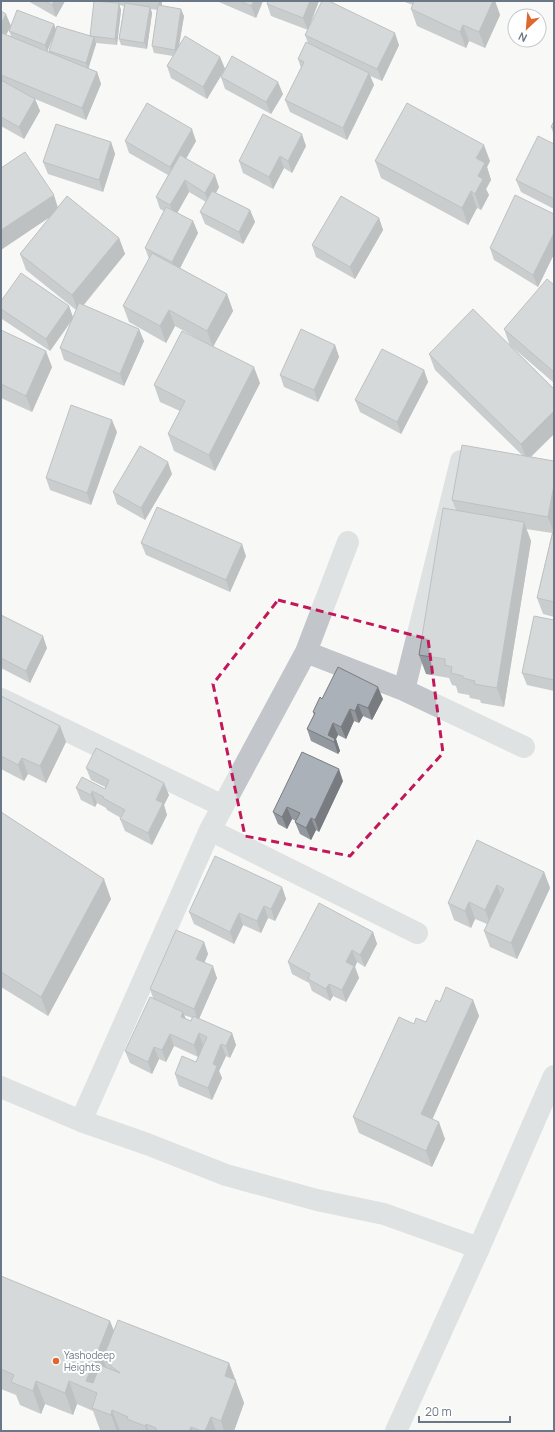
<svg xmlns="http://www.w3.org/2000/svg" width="555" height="1432" viewBox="0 0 555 1432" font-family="Manrope,sans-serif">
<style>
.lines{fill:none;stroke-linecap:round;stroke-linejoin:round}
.minor{stroke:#c2c5c9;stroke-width:22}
.tertiary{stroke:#c2c5c9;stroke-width:22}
.wall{fill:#93989e;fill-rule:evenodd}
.shaded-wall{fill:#787c81}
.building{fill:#abb1b8;stroke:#787c81}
.marked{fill:none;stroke:#c2185b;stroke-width:3;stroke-dasharray:8 5;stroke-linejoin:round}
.poi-dot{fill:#df6730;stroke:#fff;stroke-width:1.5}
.labels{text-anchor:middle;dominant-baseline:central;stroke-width:4;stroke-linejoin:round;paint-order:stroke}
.poi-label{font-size:10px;fill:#697786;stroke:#fff;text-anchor:start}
</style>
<rect width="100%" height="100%" fill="#f8f9f6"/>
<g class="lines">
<path class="minor" d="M306 652 404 690 461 461
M404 690 524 747
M1 699 223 806
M210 830 417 933
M1 1087 81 1121 147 1144 226 1175 317 1200 384 1214 479 1248
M81 1121 210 830 306 652 348 542"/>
<path class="tertiary" d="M396 1431 479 1248 554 1076"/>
</g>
<path class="wall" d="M28 1H65L56 17Z
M116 1H162V6L184 16 179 46 220 57 225 69 207 99 171 78 167 66 173 56 154 53 152 46 157 10 151 9 152 13 147 49 121 45 119 39 124 6 119 5 121 10 117 45 96 43V44L88 68 97 72 101 84 86 120 35 99 40 111 24 139 1 126V11L11 26 54 24 56 30 90 36 117 3ZM11 26 9 31 11 36 6 35ZM54 35 49 51V52L47 51Z
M218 1H263L256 18 219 2Z
M268 1H319L308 29 399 45 382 81 370 76 374 85 347 140 290 112 285 100 301 68 298 59 308 43 305 35 308 30 271 16 267 4Z
M402 1H495L500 15 485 48 469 41 466 48 417 26 411 9 413 5Z
M221 77 283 94 271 114 225 89Z
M554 121V135L551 127Z
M125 141H196L186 159 219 187 216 193 250 210 255 222 243 244 205 224 200 212 206 202 189 192 177 213 193 221 198 233 180 268 227 294 233 311 213 346 260 383 215 471 174 451 168 434 180 411 160 402 154 385 200 340 175 326 166 343 129 322 123 306 149 259 145 248 164 211 160 209 156 197 168 175 129 153Z
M111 142 115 154 103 192 48 174 43 162Z
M554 144V209L521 192 516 180Z
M306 146 292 173 284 168 273 189 243 173 239 161Z
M375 161H490L487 167 491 180 486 189 489 195 481 210 477 208 468 225 381 178Z
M58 207 119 238 125 254 84 305 144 341 124 386 64 360 60 348 73 319 50 351 2 319 1 317V309L69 306 73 317 76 310 26 270 20 254Z
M554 214V254L538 287 494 260 490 248Z
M379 218 383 230 355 279 316 257 312 245Z
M554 285V383L511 346 554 389V434L531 457 554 461V617L543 614 537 598 552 533 526 529 531 541 504 707 481 703 480 700 470 698 469 695 458 693 456 686 452 685 449 678 426 674 419 655 456 510 452 500 523 456 435 370 429 354 510 346 504 329Z
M1 330 52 367 32 412 1 398Z
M335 345 339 357 318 402 284 387 280 375Z
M424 370 428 382 401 434 360 412 355 400Z
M117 432 91 505 50 490 46 478Z
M172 474 145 520 117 504 113 492Z
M141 543 246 556 230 592 146 555Z
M1 615 47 648 30 683 1 668Z
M554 620V691L527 685 522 673Z
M1 696 60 726 66 742 46 783 28 774 24 781 1 769Z
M322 699H383L372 720 363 716 359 723 354 721 346 739 338 735 336 739 340 751 338 754 311 741 307 729 314 715 313 712Z
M86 768 169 795 164 805 167 815 152 845 125 831 120 819 121 818 107 810 106 808 97 803 95 807 81 800 76 788 105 789V787L91 780Z
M343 781 319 832 316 830 311 840 300 834 295 822 296 821 292 819 287 829 278 824 273 812Z
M1 812 111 899 48 1016 1 987Z
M477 840 544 872 550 888 517 959 490 947 484 931 487 924 475 919 471 928 454 920 448 903Z
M282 887 286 899 275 921 268 918 261 933 243 925 234 944 194 924 189 912Z
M373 932 377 944 365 967 357 962 355 967 359 978 346 1002 333 996 330 1001 312 991 309 983 292 974 288 962Z
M204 942 208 954 204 962 217 978 199 1019 232 1033 236 1045 230 1058 226 1056 219 1071 222 1078 212 1100 179 1086 175 1074 196 1062 198 1057 174 1046 166 1062 159 1059 152 1074 130 1063 125 1051 153 998 150 989ZM184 1015 192 1018 191 1021 186 1019Z
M473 1000 479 1016 432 1119 445 1139 432 1167 359 1133 353 1117 414 1024 426 1022 440 1002Z
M1 1276 114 1330 229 1363 244 1403 234 1431H102L100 1430 93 1411 77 1404 73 1415 45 1404 41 1414 20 1405 16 1395 1 1389Z"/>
<path class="shaded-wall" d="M54 1H65L56 17 52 5Z
M158 1H162L161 11Z
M254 1H263L256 18 251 6Z
M310 1H319L308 30 303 18Z
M486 1H495L500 15 485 48 479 32Z
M119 3 121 10 117 45 115 39Z
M150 7 152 13 147 49 144 43Z
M181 9 184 16 177 57 175 50Z
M6 14 11 26 1 44V24Z
M54 24 56 30 47 52 45 45Z
M463 25 469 41 466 48 460 32Z
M395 33 399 45 382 81 377 69Z
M94 37 96 44 88 70 86 63Z
M220 57 225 69 207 99 203 87Z
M97 72 101 84 86 120 82 108Z
M369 73 374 85 347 140 343 128Z
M278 82 283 94 271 114 266 102Z
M35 99 40 111 24 139 19 127Z
M192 129 196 141 174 179 170 167Z
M302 134 306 146 292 173 288 161Z
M111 142 115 154 103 192 99 180Z
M484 145 490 161 487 167 491 180 486 189 489 195 481 210 475 194 478 176 476 158Z
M280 156 284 168 273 189 269 177Z
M215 175 219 187 209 205 205 193Z
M185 180 189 192 175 217 170 205Z
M471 191 477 208 468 225 462 208Z
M54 195 59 211 1 250V230Z
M250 210 255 222 243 244 239 232Z
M379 218 383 230 355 279 350 267Z
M193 221 198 233 177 274 172 262Z
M554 233V254L538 287 533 275Z
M119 238 125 254 78 311 72 295Z
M227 294 233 311 213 347 207 331Z
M69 306 73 318 50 351 46 339Z
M169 310 175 326 166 343 160 326Z
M139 329 144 341 124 386 120 374Z
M335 345 339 357 318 402 314 390Z
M46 351 52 367 32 412 26 396Z
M254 367 260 383 215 471 209 455Z
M424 370 428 382 401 434 397 422Z
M554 411V434L527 460 521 444Z
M112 420 117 432 91 505 87 493Z
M168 462 172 474 145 520 141 508Z
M554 485V533L548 517Z
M524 522 531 541 504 707 497 688Z
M242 544 246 556 230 592 226 580Z
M43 636 47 648 30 683 26 671Z
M378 687 383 699 372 720 368 708Z
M358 704 363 716 359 723 355 711Z
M350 709 354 721 346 739 341 727Z
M333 723 338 735 336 739 340 751 338 754 334 742 328 735Z
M60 726 66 742 46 783 40 766Z
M22 758 28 774 24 781 18 765Z
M339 769 343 781 319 832 315 820Z
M164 783 169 795 164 805 167 815 152 845 148 833 156 800Z
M92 791 97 803 95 807 91 795Z
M287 807 292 819 287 829 282 817Z
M311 818 316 830 311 840 306 828Z
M544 872 550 888 517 959 511 943Z
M104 879 111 899 48 1016 41 997Z
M497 885 503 901 491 926 485 910Z
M282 887 286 899 275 921 271 909Z
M469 902 475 919 471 928 465 911Z
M264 906 268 918 261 933 257 921Z
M239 913 243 925 234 944 230 932Z
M373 932 377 944 365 967 360 955Z
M204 942 208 954 201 971 196 959Z
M352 950 357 962 355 967 359 978 346 1002 342 990 346 962Z
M213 966 217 978 198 1021 194 1009Z
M329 984 333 996 330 1001 326 989Z
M473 1000 479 1016 427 1131 421 1114Z
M183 1012 188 1024 181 1017Z
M199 1033 203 1045 198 1057 194 1045Z
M232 1033 236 1045 230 1058 226 1046Z
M170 1034 174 1046 166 1062 162 1050Z
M221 1044 226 1056 219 1071 222 1078 212 1100 208 1088 213 1064Z
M154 1047 159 1059 152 1074 148 1062Z
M439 1122 445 1139 432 1167 426 1151Z
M110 1321 119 1343 103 1358 107 1371 97 1393 86 1381Z
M229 1363 244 1403 234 1431H224L221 1421 225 1376Z
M36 1381 45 1404 41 1414 33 1391Z
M69 1381 77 1404 73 1415 65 1393Z
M112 1410 120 1431H117L111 1415Z
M211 1417 216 1431H205Z
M146 1424 149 1431H147L145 1426Z
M191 1427 193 1431H189Z"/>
<path class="building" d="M45 1H54L52 5Z
M94 1 119 3 115 39 90 36Z
M240 1H254L251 6Z
M268 1H310L303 18 267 4Z
M322 1H329L395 33 377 69 305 35Z
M414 1H493L479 32 463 25 460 32 411 9Z
M125 3 150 7 144 43 119 39Z
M158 5 181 9 175 50 152 46Z
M17 10 54 24 45 45 9 31Z
M1 11 6 14 1 24Z
M57 26 94 37 86 63 49 51Z
M2 33 97 72 82 108 1 75V36Z
M185 36 220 57 203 87 167 66Z
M306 42 369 73 343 128 285 100 304 62 298 59Z
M232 56 278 82 266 102 221 77Z
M1 80 35 99 19 127 1 117Z
M147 103 192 129 170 167 125 141Z
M407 103 484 145 476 158 485 163 478 176 483 179 475 194 471 191 462 208 375 161Z
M263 114 302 134 288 161 280 156 269 177 239 161Z
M554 121V128L551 127Z
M56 124 111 142 99 180 43 162Z
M538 136 554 144V199L516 180Z
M25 152 54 195 1 230V168Z
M180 155 215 175 205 193 185 180 170 205 156 197Z
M212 191 250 210 239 232 200 212Z
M515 195 554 214V233L533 275 490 248Z
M67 196 119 238 72 295 20 254Z
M341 196 379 218 350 267 312 245Z
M166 207 193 221 172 262 145 248Z
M152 253 227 294 207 331 169 310 160 326 123 306Z
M21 273 69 306 46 339 1 309V301Z
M547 279 554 285V372L504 329Z
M79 303 139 329 120 374 60 348Z
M473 309 554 389V411L521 444 429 354Z
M301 329 335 345 314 390 280 375Z
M1 330 46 351 26 396 1 384Z
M182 331 254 367 209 455 168 434 185 401 154 385Z
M382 349 424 370 397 422 355 400Z
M71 405 112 420 87 493 46 478Z
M462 445 554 461V485L548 517 452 500Z
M140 446 168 462 141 508 113 492Z
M157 507 242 544 226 580 141 543Z
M443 508 524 522 497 688 474 684 475 681 463 678V676L451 673 452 667 445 665V659L419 655Z
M554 527V602L537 598Z
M1 615 43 636 26 671 1 658Z
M534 616 554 620V680L522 673Z
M338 667 378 687 368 708 358 704 355 711 350 709 341 727 333 723 328 735 335 739 334 742 307 729 315 713 313 712 320 697 322 699Z
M1 696 60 726 40 766 22 758 18 765 1 756Z
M96 748 164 783 156 800 163 803 148 833 120 819 125 810 103 798 104 797 92 791 91 795 76 788 82 777 105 789 109 780 86 768Z
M302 752 339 769 315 820 311 818 306 828 295 822 300 813 287 807 282 817 273 812Z
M1 812 104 879 41 997 1 972Z
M477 840 544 872 511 943 484 931 504 889 497 885 485 910 469 902 465 911 448 903Z
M215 856 282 887 271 909 264 906 257 921 239 913 230 932 189 912Z
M319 903 373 932 360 955 352 950 346 962 354 966 342 990 329 984 326 989 308 979 310 974 288 962Z
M176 930 204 942 196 959 213 966 194 1009 150 989Z
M446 987 473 1000 421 1114 439 1122 426 1151 353 1117 399 1017 414 1024 416 1018 426 1022 436 1000 440 1002Z
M150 997 183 1012 181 1017 191 1021 193 1016 232 1033 226 1046 221 1044 213 1064 217 1066 208 1088 175 1074 182 1056 196 1062 207 1037 199 1033 194 1045 170 1034 162 1050 154 1047 148 1062 125 1051Z
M1 1276 110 1321 86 1381 93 1383 100 1365 120 1373 111 1366 103 1358 118 1320 229 1363 225 1376 236 1380 221 1421 211 1417 205 1431H201L191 1427 189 1431H157L156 1430V1428L146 1424 145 1426 127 1419 128 1417 112 1410 111 1415 92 1408 97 1393 69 1381 65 1393 36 1381 33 1391 11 1382 14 1375 1 1369Z"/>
<path d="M0 0H555V1432H0ZM278 600 428 639 443 753 350 856 245 836 213 684Z" fill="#f8f9f6" fill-opacity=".55" fill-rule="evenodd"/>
<path class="marked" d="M278 600 428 639 443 753 350 856 245 836 213 684Z"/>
<circle class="poi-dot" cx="56" cy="1361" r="4"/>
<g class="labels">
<g class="poi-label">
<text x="64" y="1355">Yashodeep<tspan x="64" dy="12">Heights</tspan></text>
</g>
</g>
<rect width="555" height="1432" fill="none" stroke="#697786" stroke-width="4"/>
<g transform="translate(527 28) rotate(206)"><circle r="19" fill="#ffffff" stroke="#c3c9cf"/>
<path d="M0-3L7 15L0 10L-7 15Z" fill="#df6730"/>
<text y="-6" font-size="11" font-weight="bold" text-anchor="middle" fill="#697786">N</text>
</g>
<path d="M419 1416v6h91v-6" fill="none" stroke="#697786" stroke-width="2"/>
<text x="425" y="1416" font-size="12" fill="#697786" stroke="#ffffff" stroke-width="3" paint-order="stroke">20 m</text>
</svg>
